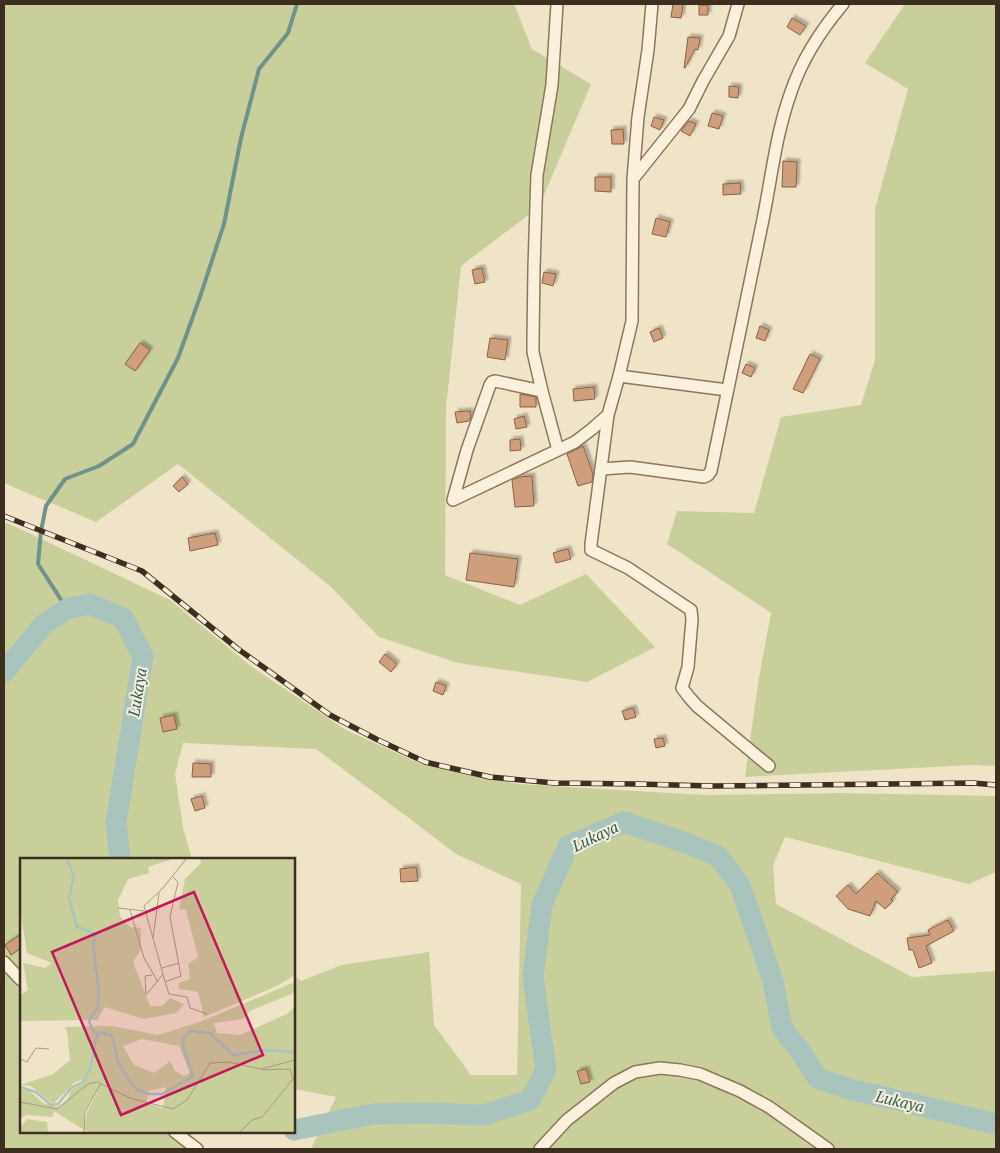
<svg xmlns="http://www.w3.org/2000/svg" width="1000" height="1153" viewBox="0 0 1000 1153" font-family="'PT Serif',serif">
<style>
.green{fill:#c9cf9b}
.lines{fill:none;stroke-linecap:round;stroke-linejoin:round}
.stream{stroke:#6f938a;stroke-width:4}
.river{stroke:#a9c4bc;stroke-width:21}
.building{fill:#cf9f7d;stroke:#8d5f41;filter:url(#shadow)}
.street-casing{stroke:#8d765c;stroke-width:14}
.street{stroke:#faf1dc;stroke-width:11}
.rail-casing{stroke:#3d2e20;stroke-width:5.5}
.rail{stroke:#f7eed8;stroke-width:4;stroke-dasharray:11;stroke-linecap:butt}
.labels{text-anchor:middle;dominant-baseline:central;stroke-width:4;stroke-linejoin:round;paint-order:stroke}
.water-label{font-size:16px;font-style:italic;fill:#2f5d5a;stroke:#f7eed8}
.inset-river{fill:none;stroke:#a9c4bc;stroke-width:2.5}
.inset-road{fill:none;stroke:#a89b85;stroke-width:1}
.view{fill:#c2185b;fill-opacity:0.15;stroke:#c2185b;stroke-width:2.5}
.inset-edge{fill:none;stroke:#3d2e20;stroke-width:2.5}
</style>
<defs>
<filter id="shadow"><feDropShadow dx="3" dy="-3" stdDeviation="1" flood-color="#0004"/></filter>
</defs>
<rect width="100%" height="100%" fill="#f0e4c8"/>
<path class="green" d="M4 4H514L532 49 591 84 539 207 461 266 446 408 445 575 520 605 586 574 655 647 587 682 458 663 379 637 330 586 178 464 96 522 4 483Z
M905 4H996V766L972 765 745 777 758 683 771 613 667 544 677 511 754 513 781 417 861 405 875 360V209L908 89 865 63Z
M4 522 14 526 170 600 252 667 346 730 421 764 518 784 704 795 842 793 996 796V872L969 884 785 837 773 866 776 904 912 977 996 971V1149H311L336 1097 294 1089V975L301 981 341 965 429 952 434 1025 471 1075H517L521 884 456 854 410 819 316 749 183 743 175 774 183 828 192 859H21V1132H192L184 1147 186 1149H4Z"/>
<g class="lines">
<path class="stream" d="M67 609 38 564 41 531 46 506 65 479 99 466 133 444 178 358 200 297 224 224 241 138 259 69 288 33 297 4"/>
<path class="river" d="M4 672 44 624 67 609 89 604 123 618 143 656 116 822 120 859
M294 1130 373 1114 428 1113 484 1115 530 1100 546 1070 533 977 542 905 568 846 624 822 686 843 718 856 740 885 773 981 782 1028 801 1052 817 1078 853 1090 910 1103 996 1124"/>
</g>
<path class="building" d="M673 4H683L681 18 671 17Z
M699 5H708V15H699Z
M792 18 806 26 800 35 787 27Z
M688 37 700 38 698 50 695 49 685 68H684Z
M729 86 739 87 738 98 729 97Z
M712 113 723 116 719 129 708 126Z
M654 117 664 120 660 130 651 126Z
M689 121 696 124 690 136 681 131Z
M623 129 624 144H612L611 130Z
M783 161 797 162 796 187H782Z
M595 177H611V192L595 191Z
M740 183 741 194 723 195V184Z
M656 218 670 222 666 237 652 234Z
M482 268 485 282 475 284 472 270Z
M544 272 556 274 553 286 542 283Z
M760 326 769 330 765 341 756 338Z
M659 328 663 338 654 342 650 332Z
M490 338 508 340 505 360 487 357Z
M140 343 150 350 135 371 125 364Z
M810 354 820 359 803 393 793 389Z
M746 364 755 368 751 377 742 373Z
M594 387 595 399 574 401 573 389Z
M520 394 536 397V407H520Z
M470 411 471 416 469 421 457 423 455 412Z
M524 416 527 427 516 429 514 419Z
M520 439 521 450 510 451V440Z
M583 446 593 474 592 482 578 486 567 454Z
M532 476 534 506 515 507 512 480 520 477Z
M182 477 188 484 179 492 173 486Z
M215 533 218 545 190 551 188 538Z
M568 549 571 559 556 563 553 553Z
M470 553 518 559 514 587 466 580Z
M385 654 397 664 391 672 379 662Z
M436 682 446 686 443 695 433 691Z
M633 708 636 717 625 720 622 711Z
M174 715 177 729 163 732 160 718Z
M663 738 665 746 656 748 654 739Z
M193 763 211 764V777H192Z
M202 796 205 808 195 811 191 799Z
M416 867 418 881 401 882 400 869Z
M877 873 898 892 891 899 893 901 885 909 876 901 870 916 848 909 836 896 848 885 856 894Z
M948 920 954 931 926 946 932 963 919 968 913 950H909L907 938 930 935 928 930Z
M21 934V948L11 955 5 945Z
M586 1069 590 1082 581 1084 577 1071Z"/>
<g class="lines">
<g class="street-casing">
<path id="street" d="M557 4 552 85 537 175 534 268 533 340V352L542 391 558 450
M633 179 689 109 703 81 729 36 738 4
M619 376 727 390
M608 415 591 544V550L628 568 691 610 692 620 691 631 688 667 682 688 689 697 697 706 769 766
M601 469 630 467 704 477 708 475 711 471C728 390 744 309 761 229 771 183 775 136 791 92 802 59 821 30 843 4
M453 500 575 442 592 429 608 415 619 376 632 321 633 179 638 117 648 50 652 4
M453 500 467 450 490 385 492 382 495 381 542 391
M4 962 21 980
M175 1132 197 1149
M540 1149 567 1120 614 1083 635 1072 660 1068 680 1070 700 1074 740 1091 769 1107 828 1149"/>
</g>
<use href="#street" class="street"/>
<g class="rail-casing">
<path id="rail" d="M4 516 142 571 238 649 330 715 376 739 425 762 490 777 554 783 637 784 712 786 973 783 996 785"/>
</g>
<use href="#rail" class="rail"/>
</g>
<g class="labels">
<g class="water-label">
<text transform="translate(137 692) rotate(-81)">Lukaya</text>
<text transform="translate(595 836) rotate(-26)">Lukaya</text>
<text transform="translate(900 1101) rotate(13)">Lukaya</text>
</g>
</g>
<g transform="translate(20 858)">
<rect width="275" height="275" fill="#f0e4c8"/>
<path d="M0 1H152L128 9 129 15 108 21 98 42 100 58 110 69 121 70V91L113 104 130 148H142L150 140 164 146 156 155 124 161 85 149 77 162 0 163V137L8 132 3 105 25 110 32 105 7 95 0 51ZM180 1H275V117L257 128 184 159 178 134 159 131V125L170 121 168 106 178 99 166 52 159 51 165 21 181 5ZM275 124V133L271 136 230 153 223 161 194 165 197 175 220 177 267 156 275 148V274H70L64 272 67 254 80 229 64 254V272L34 253 32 259 7 257 0 260V232L8 231 23 245 38 249 47 242 51 232 64 225 62 222 55 224 33 246 11 228 0 227 33 216 50 202 47 173 44 169 92 168 138 177 180 164ZM122 181 159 188 170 215 164 218 155 213 150 203 134 215 114 207 103 188ZM146 229 143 250 127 245 128 233ZM7 261 27 264 28 274H2L0 270Z" fill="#c9cf9b" fill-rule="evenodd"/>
<path class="inset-river" d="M46 1 54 17 49 40 57 69 75 76 73 88 79 134 78 149 69 163 72 171 78 176M0 229 16 234 31 247 38 246 51 230 63 224 70 211 76 180 81 174 92 178 98 203 109 223 116 231 129 236H142L173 218 163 189 164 179 170 173 190 175 213 197 246 192 275 194"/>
<path class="inset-road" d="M98 50 124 53M110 52 124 100 138 124M133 80 139 35M142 110 159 105M143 117 149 136 167 139 170 150 187 156M145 124 161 118 150 59 158 24 153 19M126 137 143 116 124 48 143 30 166 1M126 137 125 118 132 117M0 201 7 204 16 190 29 191M0 244 37 251 68 226 77 224 110 240 153 251 167 242 190 205 208 204 241 211 275 202M64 274 65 254 81 225M220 274 232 262 242 259 273 221 270 211 241 212"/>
<path class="view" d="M174 34 243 197 101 257 32 94Z"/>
<rect width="275" height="275" class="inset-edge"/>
</g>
<rect width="1000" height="1153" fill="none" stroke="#3d2e20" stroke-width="10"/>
</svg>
